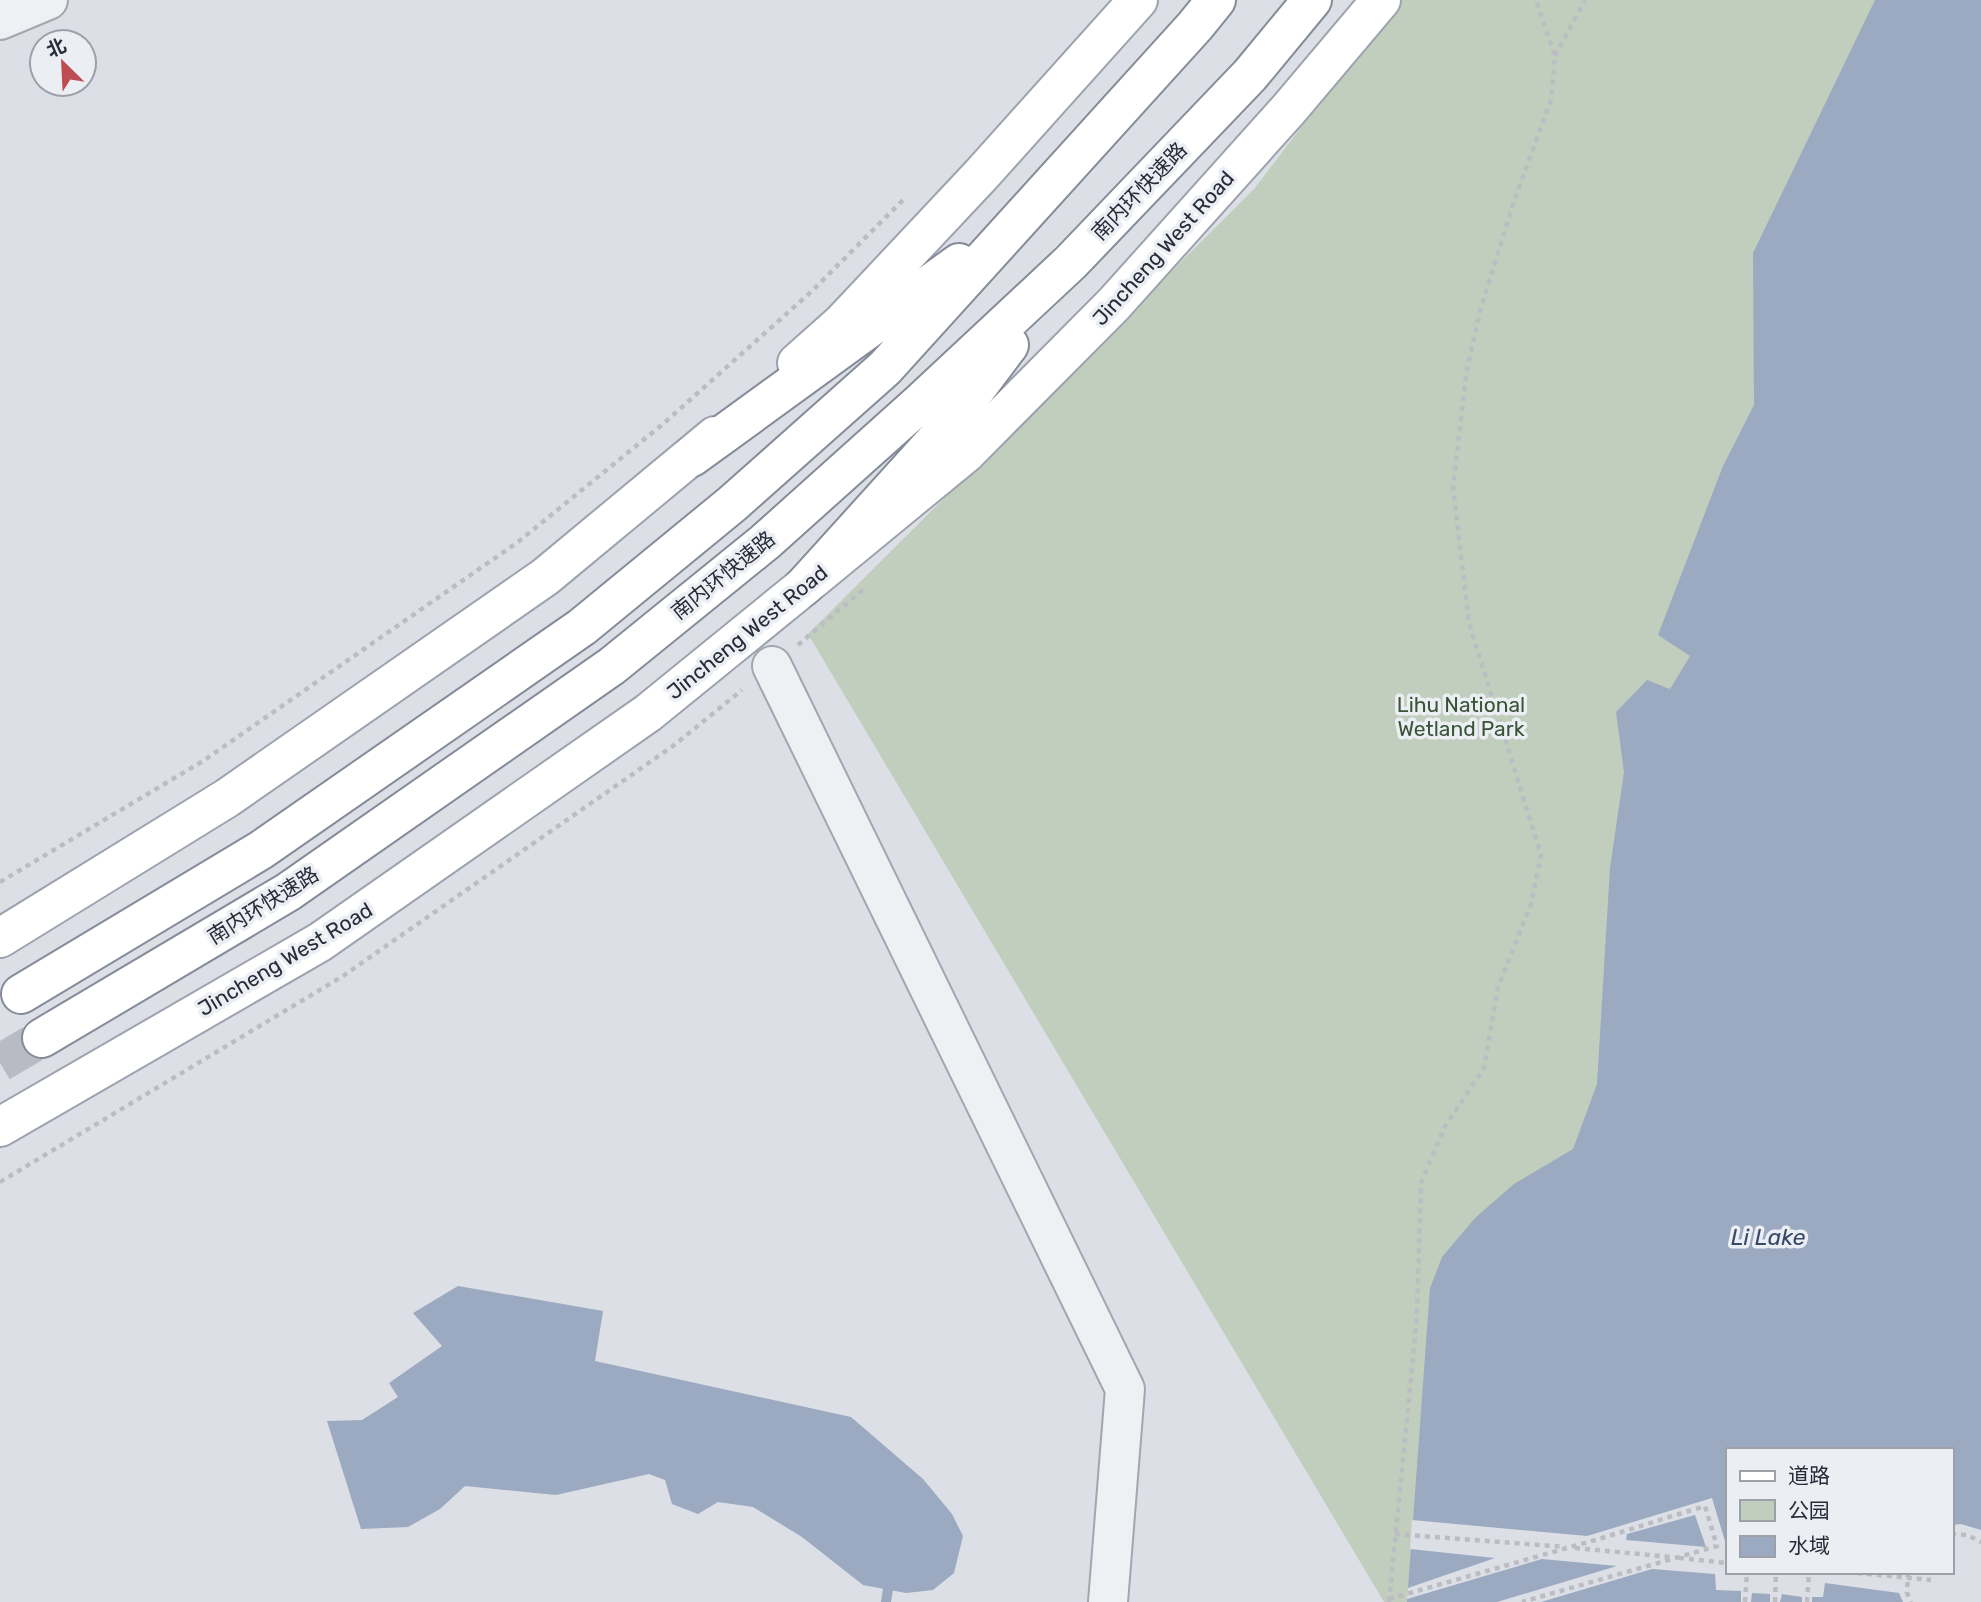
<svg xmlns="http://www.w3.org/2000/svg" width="1981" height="1602" viewBox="0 0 1981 1602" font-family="Rubik,'Noto Sans SC',sans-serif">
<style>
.green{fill:#c1cebe;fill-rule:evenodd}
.water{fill:#9baac1;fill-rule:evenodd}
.pier{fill:#dcdfe5;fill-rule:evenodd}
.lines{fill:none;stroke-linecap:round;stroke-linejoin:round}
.stream{stroke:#9baac1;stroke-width:10}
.highway-tunnel{stroke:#b8bbc3;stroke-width:38;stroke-dasharray:38 19;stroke-linecap:butt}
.street-casing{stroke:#a2a6ae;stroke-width:42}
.primary-casing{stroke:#9da2af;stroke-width:42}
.highway-casing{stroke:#858b99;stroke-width:42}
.path{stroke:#bbbdc3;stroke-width:4.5;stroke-dasharray:5 5;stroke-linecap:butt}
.street{stroke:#eef0f3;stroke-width:38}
.primary{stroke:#fff;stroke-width:38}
.highway{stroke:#fff;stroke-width:38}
.labels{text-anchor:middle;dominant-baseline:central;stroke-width:7;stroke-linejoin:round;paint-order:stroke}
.street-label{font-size:21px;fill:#282c39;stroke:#ebeef3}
.park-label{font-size:21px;fill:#395337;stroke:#ebeef3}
.water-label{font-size:23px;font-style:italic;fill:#374868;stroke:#ebeef3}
</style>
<rect width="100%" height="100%" fill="#dcdfe5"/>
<path class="green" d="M1398 0H1981V1602H1384L808 634 1254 189ZM1727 1450H1951V1572H1727Z"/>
<path class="water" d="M1875 0H1981V1602H1407L1430 1288 1442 1257 1475 1218 1514 1184 1573 1149 1597 1084 1610 868 1624 772 1616 712 1647 680 1670 689 1690 656 1658 635 1723 466 1754 405 1753 253ZM1727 1450H1951V1572H1727Z
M458 1286 603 1311 595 1361 851 1417 923 1479 952 1514 963 1536 954 1573 933 1590 906 1593 863 1585 802 1537 753 1507 718 1502 698 1514 672 1504 665 1480 649 1474 556 1495 465 1486 440 1509 408 1527 361 1529 327 1421 362 1420 398 1397 389 1383 442 1346 413 1313Z"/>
<path class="pier" d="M1712 1498 1727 1548V1572H1951V1525L1961 1524 1981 1530V1602H1903L1899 1593 1825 1583 1823 1597H1812V1602H1802V1597L1782 1594 1780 1602H1770V1594L1752 1593 1751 1602H1741V1591L1716 1590 1715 1574 1652 1569 1541 1602H1497L1617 1566 1542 1559 1407 1599 1408 1588 1495 1558 1410 1549 1412 1520 1587 1536ZM1695 1515 1706 1547 1626 1540 1627 1534Z"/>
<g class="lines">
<path class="stream" d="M886 1602 888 1589"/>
<path class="highway-tunnel" d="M0 1063 42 1038"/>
<g class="street-casing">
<path id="street" d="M0 20 48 0
M772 666 1125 1389 1108 1602"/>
</g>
<g class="primary-casing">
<path id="primary" d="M797 363 842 323 981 175 1138 0
M0 938 227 798 545 577 715 436
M0 1127 320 942 648 713 803 587 966 453 1114 304 1289 109 1381 0"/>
</g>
<g class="highway-casing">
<path id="highway" d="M692 457 959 263
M803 587 945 430 1009 345
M21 994 261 850 582 627 732 504 885 368 1195 26 1216 0
M42 1038 288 892 612 666 765 542 919 404 1071 262 1250 75 1312 0"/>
</g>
<path class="path" d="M1555 56 1585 0
M798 645 866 587
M0 882 203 761 518 542 663 424 812 291 904 199
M0 1182 343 976 673 746 742 690
M1395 1534 1566 1547
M1951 1534 1967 1535 1981 1542
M1575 1548 1671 1557
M1679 1558 1727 1563
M1847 1572 1931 1580
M1908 1572 1907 1593 1911 1602
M1389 1599 1602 1538 1705 1506 1717 1546 1522 1602
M1389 1602 1417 1316 1421 1183 1444 1128 1484 1068 1498 987 1531 904 1541 855 1469 623 1453 487 1466 375 1480 311 1514 201 1551 100 1555 56 1536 0
M1745 1602 1747 1572
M1775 1602 1776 1572
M1807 1602 1809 1572"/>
<use href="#street" class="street"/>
<use href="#primary" class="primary"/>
<use href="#highway" class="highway"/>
</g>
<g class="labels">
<g class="street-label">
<text transform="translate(1139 191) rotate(-46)">南内环快速路</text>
<text transform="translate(1163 248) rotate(-48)">Jincheng West Road</text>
<text transform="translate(723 575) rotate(-39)">南内环快速路</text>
<text transform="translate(747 632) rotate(-39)">Jincheng West Road</text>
<text transform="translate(263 905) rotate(-32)">南内环快速路</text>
<text transform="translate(285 959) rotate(-31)">Jincheng West Road</text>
</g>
<g class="park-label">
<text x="1461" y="704">Lihu National<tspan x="1461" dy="24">Wetland Park</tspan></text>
</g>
<g class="water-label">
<text x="1768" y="1237">Li Lake</text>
</g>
</g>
<rect x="1726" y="1448" width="228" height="126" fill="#ebeef3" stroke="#9da0a9" stroke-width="2"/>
<rect x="1740" y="1471" width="35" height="10" fill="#ffffff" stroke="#9da0a9" stroke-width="2"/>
<text x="1788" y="1483" font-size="21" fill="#282c39">道路</text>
<rect x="1740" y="1500" width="35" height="21" fill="#c1cebe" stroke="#9da0a9" stroke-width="2"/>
<text x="1788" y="1518" font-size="21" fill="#282c39">公园</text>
<rect x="1740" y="1536" width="35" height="21" fill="#9baac1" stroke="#9da0a9" stroke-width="2"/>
<text x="1788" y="1553" font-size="21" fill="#282c39">水域</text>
<g transform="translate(63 63) rotate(336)"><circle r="33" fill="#ebeef3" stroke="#9da0a9" stroke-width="2"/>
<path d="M0-5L12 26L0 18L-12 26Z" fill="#be4d53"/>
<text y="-10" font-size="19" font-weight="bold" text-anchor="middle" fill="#282c39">北</text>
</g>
</svg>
